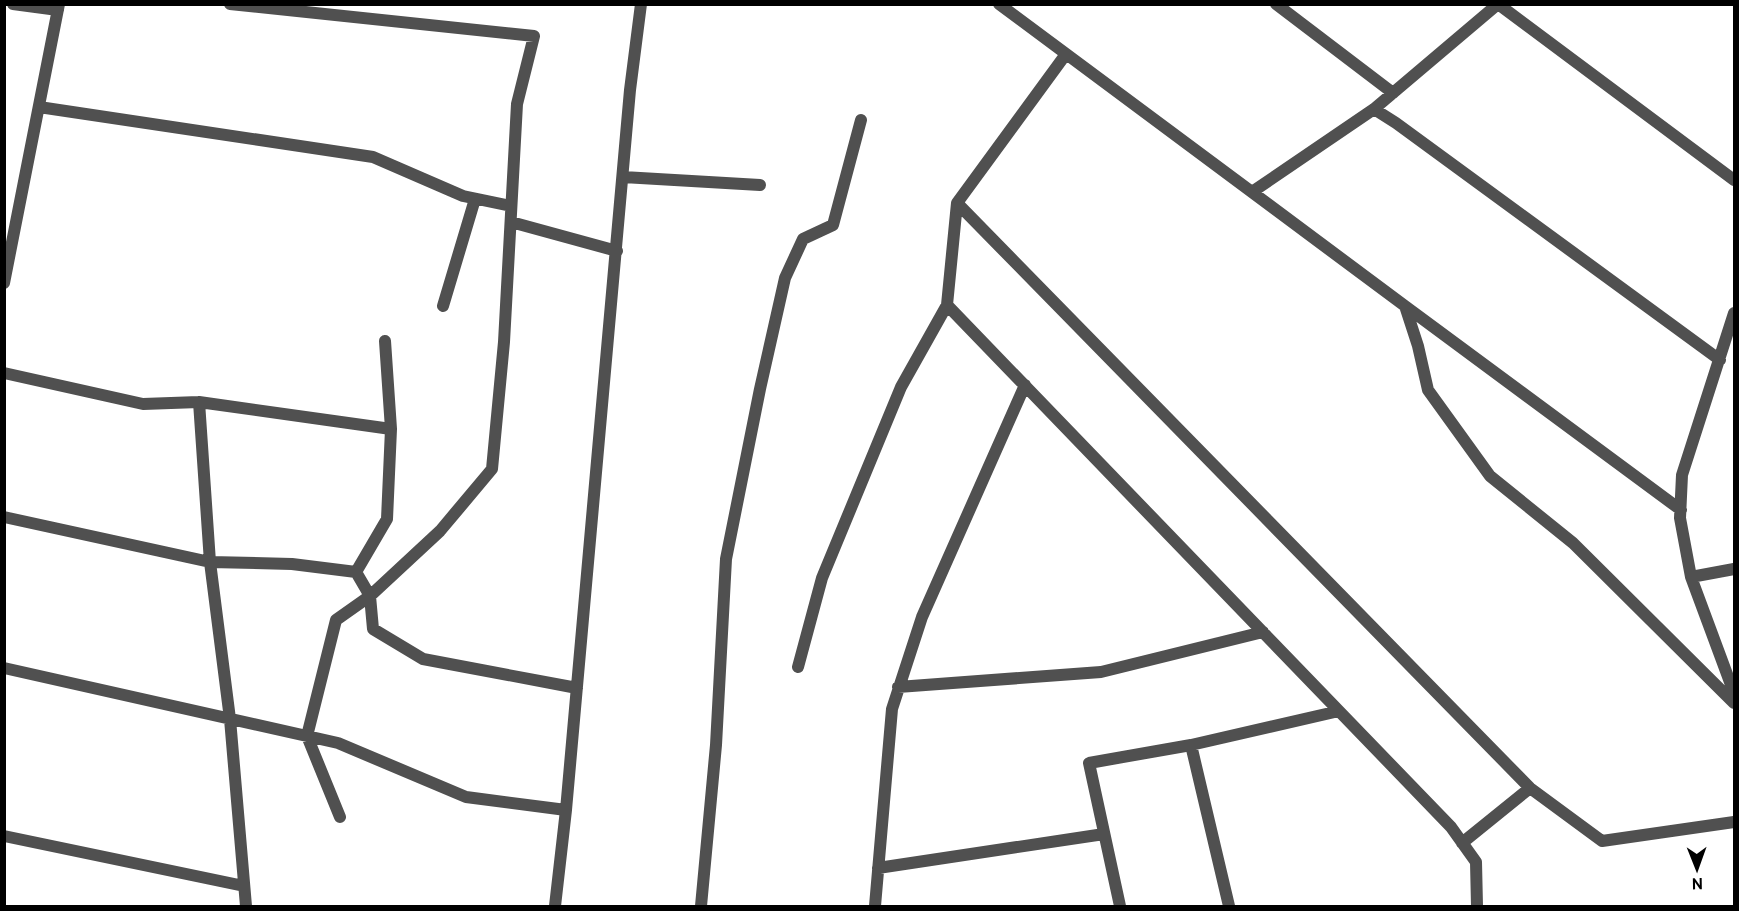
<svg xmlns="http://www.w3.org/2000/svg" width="1739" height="911" viewBox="0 0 1739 911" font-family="Overpass,sans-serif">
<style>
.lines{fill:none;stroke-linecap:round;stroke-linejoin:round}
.minor{stroke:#505050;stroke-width:12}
</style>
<rect width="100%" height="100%" fill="#fff"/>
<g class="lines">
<path class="minor" d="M13 4 58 10
M230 4 534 36 517 104 504 342 492 469 440 531 370 596 336 620 307 736 340 817
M999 4 1405 306 1418 346 1428 390 1490 476 1573 543 1734 703
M1276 4 1393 93
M1498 4 1734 180
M39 107 373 157 463 196 511 206
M1374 109 1396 123 1720 360
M623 177 760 185
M1252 192 1374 109 1498 4
M957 203 1530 788 1602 841 1734 822
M511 222 617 251
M4 283 59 4
M947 305 1451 827 1476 862 1477 906
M443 306 475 199
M1405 306 1681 510
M1734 313 1682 475 1680 518 1691 577 1734 693
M4 373 143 404 199 402 391 429
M199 402 210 562 230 719 246 906
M4 517 210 562 292 564 356 572 370 596 373 629 423 659 577 688
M356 572 387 519 391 429 385 341
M1691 577 1734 569
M798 667 822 578 901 387 947 305 957 203 1066 54
M4 668 338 743 466 797 566 810
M898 687 1101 672 1263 632
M1191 745 1229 906
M4 836 244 886
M1462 843 1530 788
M878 868 1104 834
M555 906 566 810 630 90 641 4
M701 906 716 745 726 559 760 389 785 278 803 239 833 225 861 120
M875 906 892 709 922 617 1025 385
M1120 906 1089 763 1191 745 1339 711"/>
</g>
<rect width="1739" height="911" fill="none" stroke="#000000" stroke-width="12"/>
<g transform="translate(1697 869) rotate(179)" stroke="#ffffff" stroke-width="4.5" paint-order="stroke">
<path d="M0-4.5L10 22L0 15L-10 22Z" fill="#000000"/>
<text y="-9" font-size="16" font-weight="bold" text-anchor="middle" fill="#000000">N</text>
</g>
</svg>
